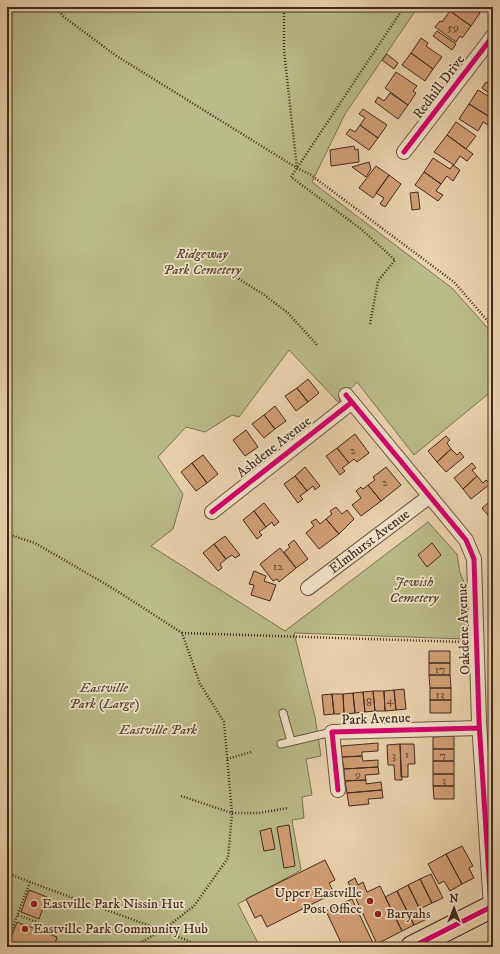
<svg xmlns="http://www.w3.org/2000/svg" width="500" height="954" viewBox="0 0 500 954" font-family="'IM FELL DW Pica',serif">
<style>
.green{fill:#b9bb88;stroke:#7d7253}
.building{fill:#d29e74;stroke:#412a1e}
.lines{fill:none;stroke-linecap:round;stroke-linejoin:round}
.lane-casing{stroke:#6b5442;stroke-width:9}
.street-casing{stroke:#6b5442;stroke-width:16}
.primary-casing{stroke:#412a1e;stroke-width:24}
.path{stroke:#412a1e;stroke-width:2.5;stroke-dasharray:1 2;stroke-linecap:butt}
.lane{stroke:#f1e2ca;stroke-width:7}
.street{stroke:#f1e2ca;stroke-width:14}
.primary{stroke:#ead2ad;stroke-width:22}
.cycleway-casing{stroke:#f1e2ca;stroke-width:8}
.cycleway{stroke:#d6006c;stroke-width:5}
.poi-dot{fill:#8f2418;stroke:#f1e2ca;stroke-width:1.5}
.labels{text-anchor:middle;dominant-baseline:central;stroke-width:3.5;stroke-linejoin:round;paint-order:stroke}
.number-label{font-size:12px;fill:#654734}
.street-label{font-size:14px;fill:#412a1e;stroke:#f1e2ca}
.park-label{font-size:14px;font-style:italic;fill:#594733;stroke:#f1e2ca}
.poi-label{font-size:14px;fill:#412a1e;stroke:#f1e2ca;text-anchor:start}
</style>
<rect width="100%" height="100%" fill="#ead2ad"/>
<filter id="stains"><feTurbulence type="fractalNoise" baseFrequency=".005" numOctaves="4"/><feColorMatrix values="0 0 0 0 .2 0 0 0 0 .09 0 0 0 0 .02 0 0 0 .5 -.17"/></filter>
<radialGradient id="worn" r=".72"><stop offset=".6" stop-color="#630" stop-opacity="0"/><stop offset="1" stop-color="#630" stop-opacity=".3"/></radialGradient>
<path class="green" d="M7 7H418L345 114 312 182 452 288 493 334V390L414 455 357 382 338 402 289 350 239 417 232 415 205 432 186 427 158 457 183 494 173 529 151 546 285 631 428 522 457 554 460 573 471 597 466 639 294 633 315 717 321 756 306 759 312 795 302 797 304 818 292 820 301 870 238 904 260 947H7Z"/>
<path class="building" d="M453 7H480L481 8 478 12 480 13 471 26 450 11Z
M450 11 471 26 462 38 460 36 456 42 435 27 440 21 442 22Z
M437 31 456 44 452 50 433 36Z
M421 38 428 43 426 46 442 57 433 69 411 53Z
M411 53 433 69 425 81 402 65Z
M387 54 398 63 394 69 382 60Z
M396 72 417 86 413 91 416 93 408 105 385 88Z
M486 82 493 87V96L482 88Z
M478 90 493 99V119L469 104Z
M390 93 408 105 398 119 375 102 378 97 384 101Z
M469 104 492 118 488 125 483 122 478 131 459 119Z
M363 109 387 125 378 138 360 125 365 118 359 114Z
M456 122 476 136 466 149 447 135Z
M360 125 378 138 369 150 346 134 350 129 355 132Z
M447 135 473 154 467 161 460 156 454 165 434 152Z
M354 146 355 150 358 149 359 162 331 166 330 150Z
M433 158 450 169 453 165 460 170 453 181 447 176 441 184 424 172Z
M369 162 371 169 366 177 352 167Z
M376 166 389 175 373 198 359 188Z
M424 172 441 184 436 191 443 195 438 201 415 185Z
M389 175 401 184 385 207 380 204 384 198 376 193Z
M418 192 420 209 412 210 410 193Z
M308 379 319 393 308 402 297 388Z
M297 388 308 402 296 411 285 396Z
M275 406 286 421 275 429 264 415Z
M264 415 275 429 264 438 252 424Z
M246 430 258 447 245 456 233 440Z
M355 434 369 453 357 462 354 459 349 463 337 448Z
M446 436 450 440 447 443 451 449 437 462 428 451Z
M337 448 349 463 342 468 345 471 340 475 326 456Z
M451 449 457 455 460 452 464 457 446 472 437 462Z
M203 455 218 474 207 483 192 463Z
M192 463 207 483 196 491 181 472Z
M472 463 476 468 472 470 477 476 463 489 454 478Z
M305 467 320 486 315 490 313 486 307 491 295 476Z
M386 467 401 485 381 501 368 485 375 480 373 477Z
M295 476 307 491 300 496 303 499 298 503 284 484Z
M477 476 483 483 486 480 490 484 471 499 463 489Z
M368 485 381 501 361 516 352 505 361 498 356 491 361 487 363 489Z
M493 499V517L491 519 482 508Z
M264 503 279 522 274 526 272 522 266 527 254 511Z
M336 507 342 514 347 510 354 519 339 534 326 519 332 514 330 511Z
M254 511 266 527 259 532 262 535 257 539 243 520Z
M316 519 320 524 326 519 339 534 319 549 306 533 314 526 311 522Z
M225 536 240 555 235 558 232 555 226 559 214 544Z
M294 540 308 559 296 568 284 552 290 547 288 545Z
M432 543 441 555 427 567 418 555Z
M214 544 226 559 220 564 222 568 218 571 203 553Z
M280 548 296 568 279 582 277 579 273 581 260 564Z
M254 571 266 576 264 581 276 585 270 601 251 595 254 585 249 584Z
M429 651H450V663H429Z
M429 663H450V675H429Z
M429 675H450L451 688H430Z
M430 688H451V700H430Z
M404 689 406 709 396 710 394 690Z
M394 690 396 710 385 711 384 691Z
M373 691 375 711 365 712 363 692Z
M373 691H384L385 711H375Z
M363 692 365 712 355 713 353 693Z
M353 693 355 713 344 714 343 694Z
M332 694H343L344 714H334Z
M332 694 334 714 324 715 322 695Z
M430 700H451V713H430Z
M454 736V749H433V737Z
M378 743V751L362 752V756L342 757 341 746Z
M400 744H414L415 764H408V777H401Z
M400 744 402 780H395L394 765H388L387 745Z
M433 749H454V761H433Z
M362 756 363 761 378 760V767L344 769 342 757Z
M433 761H454V774H433Z
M378 767 379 774 365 775 366 780 345 781 344 769Z
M433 774H454V786H433Z
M366 780V784L381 782 382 790 347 793 345 781Z
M433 786H454V799H434Z
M382 790 383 798 368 799 369 804 349 806 347 793Z
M289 825 295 866 284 868 277 827Z
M271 828 275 849 264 851 260 831Z
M462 846 473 866 469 868 474 878 462 884 446 854Z
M446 854 462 884 450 891 444 881 439 884 428 864Z
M325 860 335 880 329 883 334 893 267 927 261 915 255 918 246 899Z
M431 874 443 898 432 903 420 879Z
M355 878 358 885 363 882 367 892 380 886 402 931 377 944 348 882Z
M420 879 432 903 420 909 408 885Z
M408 885 425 920 414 925 397 891Z
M29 890 47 897 39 919 21 912Z
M397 891 414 925 402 931 385 897Z
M352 899 374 945 370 947H343L326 911Z
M17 922 57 937 54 947H7Z"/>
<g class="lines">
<g class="lane-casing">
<path id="lane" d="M283 713 291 741
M281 744 332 732"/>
</g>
<g class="street-casing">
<g id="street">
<path d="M404 152 493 36"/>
<path d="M346 395 466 540 474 559 479 722 491 907"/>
<path d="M212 512 352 402"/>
<path id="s1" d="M308 588 430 496"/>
<path d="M338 790 332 732 479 728"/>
</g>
</g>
<g class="primary-casing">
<path id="primary" d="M412 947 493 906"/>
</g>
<path class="path" d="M55 7 64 17 115 55 297 168 311 175 454 282 493 327
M284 7V51L297 168
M231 274 263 294 288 313 318 346
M370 324 378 281 395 260 361 229 291 177 404 7
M7 534 35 543 114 589 182 633 200 684 224 722 232 813 228 858 194 906 163 930 133 947
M182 633 463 642
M227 759 251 752
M181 796 232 813H259L288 808
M7 873C72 899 139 920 203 947
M18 915 39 923
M7 942 30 882"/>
<use href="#lane" class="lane"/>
<use href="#street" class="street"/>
<use href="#primary" class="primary"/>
<g class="cycleway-casing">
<path id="cycleway" d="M404 152 493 36
M346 395 466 540 474 559 479 722 491 907
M212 512 352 402
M338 790 332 732 479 728
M412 947 493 906"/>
</g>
<use href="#cycleway" class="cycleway"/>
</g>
<g class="poi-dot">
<circle cx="370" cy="901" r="4"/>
<circle cx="34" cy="904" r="4"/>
<circle cx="378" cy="914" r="4"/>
<circle cx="25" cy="929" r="4"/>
</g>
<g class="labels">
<g class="number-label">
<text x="453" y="27">59</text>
<text x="353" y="450">2</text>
<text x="385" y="482">2</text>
<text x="278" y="566">12</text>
<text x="440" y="669">17</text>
<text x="440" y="694">13</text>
<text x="390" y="700">4</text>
<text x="369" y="702">8</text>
<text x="407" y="754">1</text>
<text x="394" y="755">3</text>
<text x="443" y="755">7</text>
<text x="358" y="774">9</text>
<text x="444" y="780">3</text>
</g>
<g class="street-label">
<text transform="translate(439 87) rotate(-53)">Redhill Drive</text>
<text transform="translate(274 447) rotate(-38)">Ashdene Avenue</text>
<text stroke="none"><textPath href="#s1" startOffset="77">Elmhurst Avenue</textPath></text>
<text transform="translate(464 629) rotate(-92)">Oakdene Avenue</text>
<text transform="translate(376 719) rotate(-2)">Park Avenue</text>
</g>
<g class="park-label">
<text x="202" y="254">Ridgeway<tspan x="202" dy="16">Park Cemetery</tspan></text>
<text x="414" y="582">Jewish<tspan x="414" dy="16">Cemetery</tspan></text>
<text x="104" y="688">Eastville<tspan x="104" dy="16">Park (Large)</tspan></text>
<text x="158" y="730">Eastville Park</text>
</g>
<g class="poi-label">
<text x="362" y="893" text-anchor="end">Upper Eastville<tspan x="362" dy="16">Post Office</tspan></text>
<text x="42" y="904">Eastville Park Nissin Hut</text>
<text x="386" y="914">Baryahs</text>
<text x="33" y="929">Eastville Park Community Hub</text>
</g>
</g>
<rect width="500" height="954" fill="none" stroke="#ead2ad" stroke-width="24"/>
<rect x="8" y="8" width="484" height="938" fill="none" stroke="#412a1e" stroke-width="2"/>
<rect x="12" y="12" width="476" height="930" fill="none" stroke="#412a1e"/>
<g transform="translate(454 908)" stroke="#f1e2ca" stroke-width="3" paint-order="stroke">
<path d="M0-3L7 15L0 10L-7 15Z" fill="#412a1e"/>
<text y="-6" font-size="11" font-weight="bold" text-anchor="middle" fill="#412a1e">N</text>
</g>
<rect width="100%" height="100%" filter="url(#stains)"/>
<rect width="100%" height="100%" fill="url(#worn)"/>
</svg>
